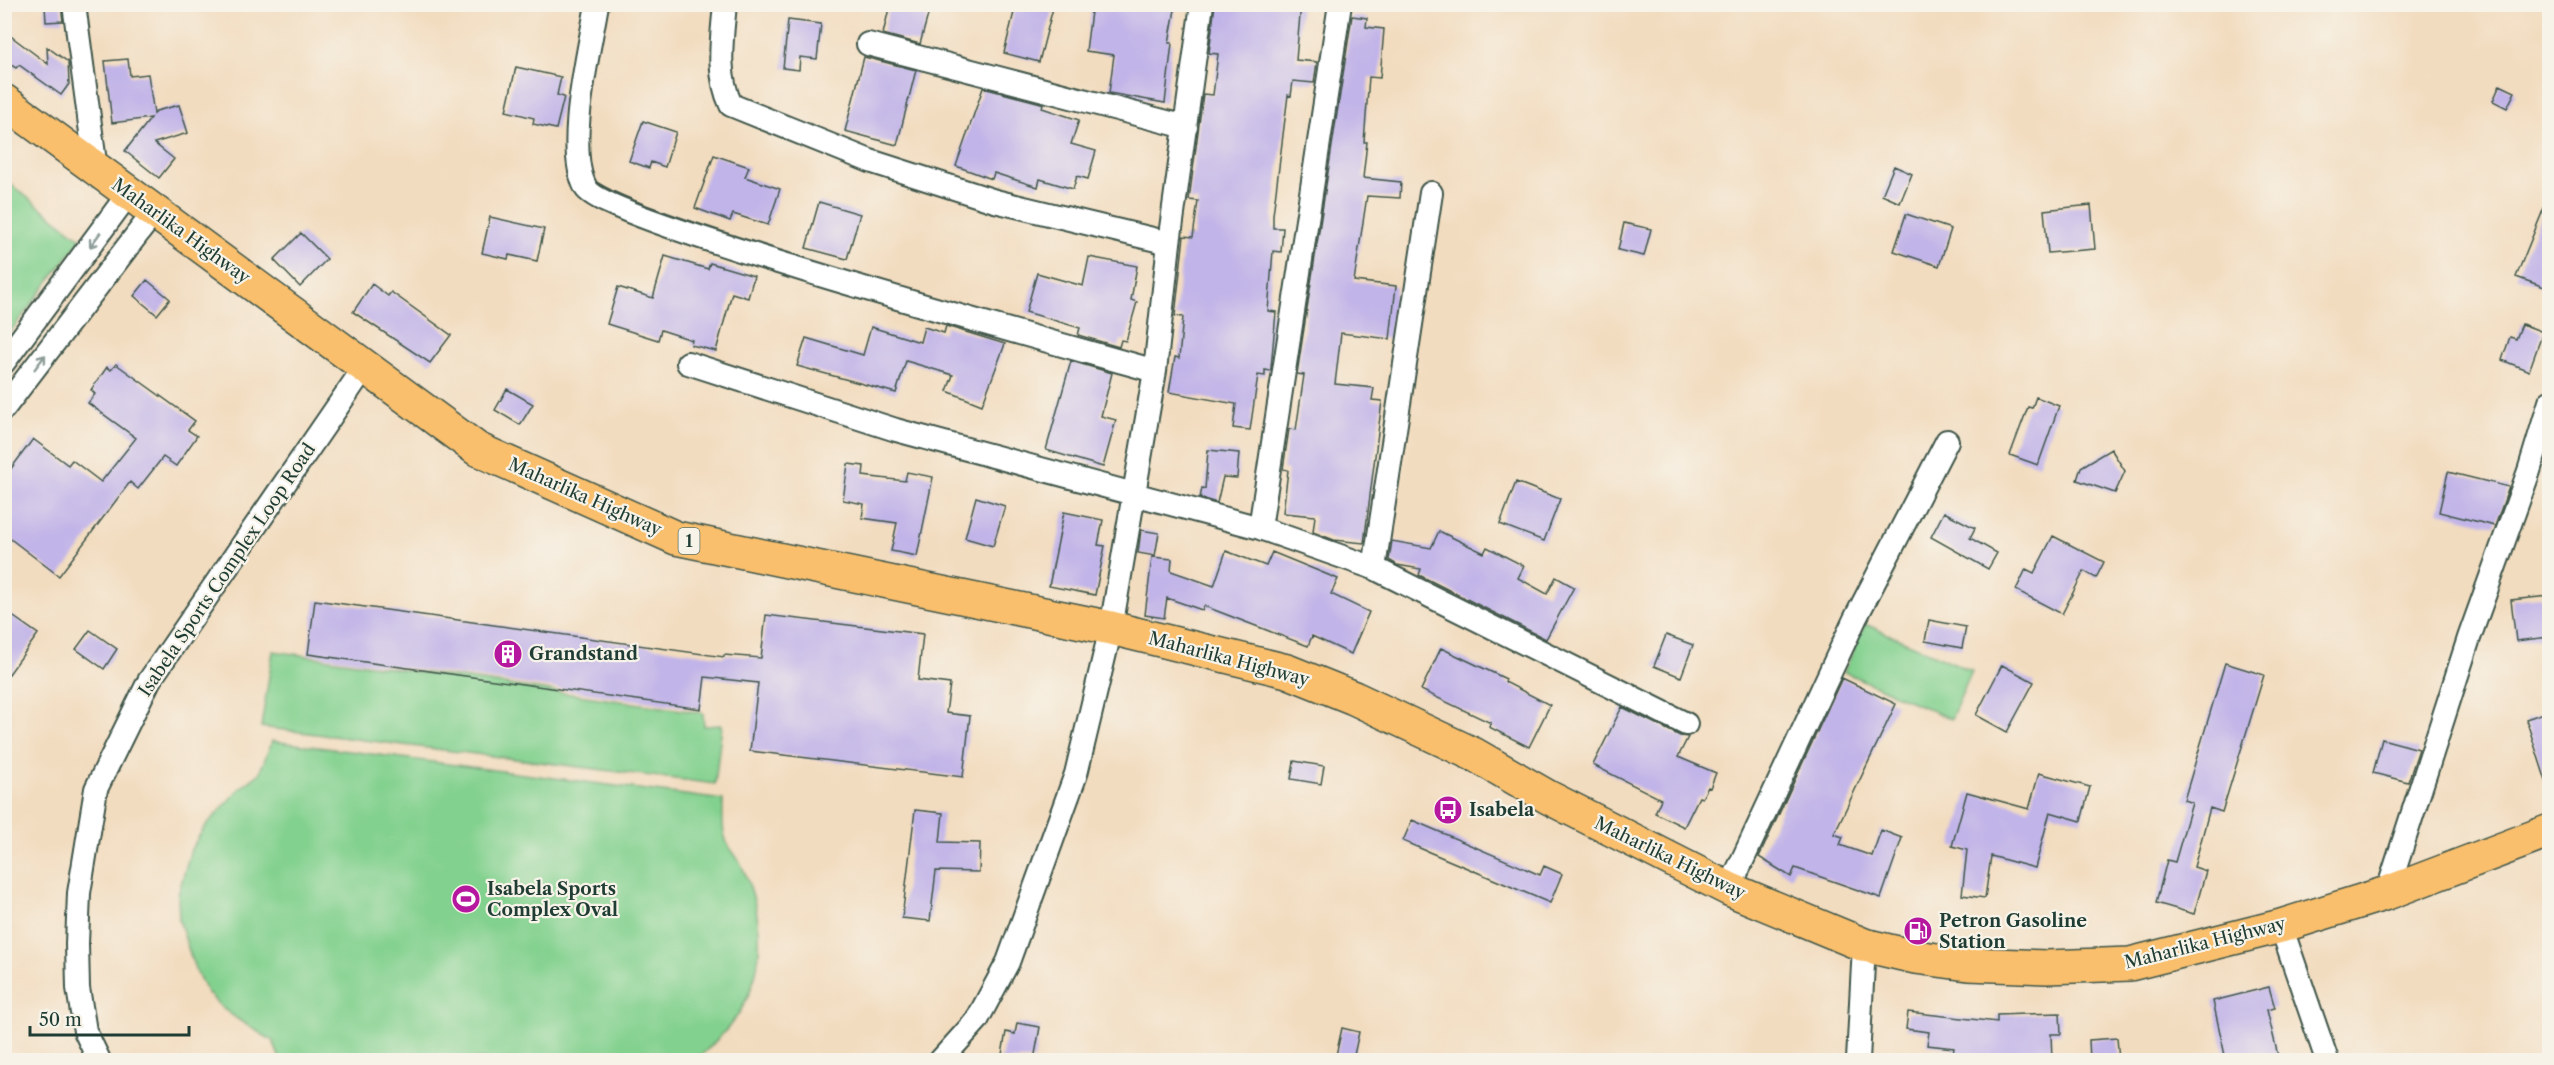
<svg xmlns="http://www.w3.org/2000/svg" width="2554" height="1065" viewBox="0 0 2554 1065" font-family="'Libre Caslon Text',serif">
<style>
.green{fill:#83d18f;stroke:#518762;stroke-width:1.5}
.building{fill:#c1b4e8}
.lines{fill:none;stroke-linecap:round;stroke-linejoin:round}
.minor-casing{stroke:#3f5549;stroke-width:26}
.highway-casing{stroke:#3f5549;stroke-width:36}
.minor{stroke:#fff;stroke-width:22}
.highway{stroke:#f9bf6d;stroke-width:33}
.oneway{stroke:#8f9e9a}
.labels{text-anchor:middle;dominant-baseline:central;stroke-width:4.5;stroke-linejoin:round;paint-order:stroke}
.shield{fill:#f7f3e8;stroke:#60746a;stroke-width:1.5}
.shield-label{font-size:16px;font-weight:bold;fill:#1f3d34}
.street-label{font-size:18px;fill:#1f3d34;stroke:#f7f3e8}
.poi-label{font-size:18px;font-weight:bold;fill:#1f3d34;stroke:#f7f3e8;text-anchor:start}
</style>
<rect width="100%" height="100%" fill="#f7f3e8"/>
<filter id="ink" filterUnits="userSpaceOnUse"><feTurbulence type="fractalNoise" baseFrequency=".0167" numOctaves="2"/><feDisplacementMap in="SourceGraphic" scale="12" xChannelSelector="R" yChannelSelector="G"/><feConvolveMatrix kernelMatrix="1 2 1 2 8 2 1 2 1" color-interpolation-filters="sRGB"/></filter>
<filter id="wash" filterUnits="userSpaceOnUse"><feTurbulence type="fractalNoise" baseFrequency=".008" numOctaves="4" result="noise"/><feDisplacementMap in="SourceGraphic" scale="24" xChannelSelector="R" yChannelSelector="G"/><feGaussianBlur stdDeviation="1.35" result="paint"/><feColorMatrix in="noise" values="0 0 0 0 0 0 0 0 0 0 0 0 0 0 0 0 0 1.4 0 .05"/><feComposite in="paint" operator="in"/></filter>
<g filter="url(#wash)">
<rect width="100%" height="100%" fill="#f2dcbf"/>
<path class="green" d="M5 180 81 239 5 339H4Z
M1865 624 1972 671 1951 719 1844 672Z
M273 651 703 713 704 726 722 725 715 784 261 727Z
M272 741 723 800C723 814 721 831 728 845 732 851 737 857 741 864 765 917 769 976 731 1024 721 1037 708 1049 696 1060L280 1059 273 1041 239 1020 222 1008 207 992 195 969 179 920 178 895 191 849 205 827 239 789 259 774Z"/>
<g id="blocks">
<path class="building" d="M890 4H931L920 44 883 34Z
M1016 4H1054L1039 62 1004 53Z
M1092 4H1176L1169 43H1172L1165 103 1109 93 1114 55 1086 51Z
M1215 4H1301L1296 60 1317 62 1314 83 1293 81 1291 96 1288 95 1273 215V228H1283L1281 252 1273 251 1268 311 1276 312 1271 368 1270 371 1265 370V376L1258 375 1250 430 1233 428 1236 404 1169 392 1175 357 1179 358 1183 317 1175 316 1184 236 1193 237 1198 201 1189 200 1203 94 1213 95 1218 54 1209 53Z
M61 5 63 21 46 22 45 6Z
M1352 16 1367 18 1366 27 1384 29 1380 78 1369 77 1364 142H1367L1363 178 1401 182 1400 198 1367 196 1354 281 1396 286 1390 339 1341 333 1335 384 1374 388 1372 400 1382 401 1364 543 1334 540 1313 532 1315 516 1283 513 1288 470 1283 469 1289 429 1296 430 1304 375 1297 374Z
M788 20 821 24 817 59 800 57 799 70 783 68Z
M4 31 48 64 47 47 68 62 69 84 61 95 19 65 16 68 4 60Z
M864 57 916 70 897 145 845 131Z
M128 59 130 76 148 74 154 114 156 111 179 105 188 133 154 143 174 159 159 178 125 151 151 118 112 123 105 61Z
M516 67 561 77 557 95 564 97 556 129 533 124 534 118 506 111Z
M2500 85 2515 92 2507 108 2493 101Z
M983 88 1041 103 1043 104 1042 108 1079 120 1071 144 1096 151 1088 179 1077 176 1073 189 1040 179 1038 187 994 173 992 179 956 166Z
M643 121 676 132 665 167 651 162 649 168 629 161Z
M714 155 749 167 745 177 780 189 768 225 733 214 730 221 695 208Z
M1894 166 1912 174 1900 203 1882 195Z
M2550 193V289L2516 277Z
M819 202 860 214 847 259 806 248Z
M2091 205 2095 249 2048 253 2044 210Z
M1906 214 1951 229 1939 266 1894 251Z
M490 217 544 229 537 261 509 255 508 259 482 253Z
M1624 223 1651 229 1644 256 1618 250Z
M301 233 327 259 300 287 274 260Z
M665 256 708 269 710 263 754 276 748 298 732 293 716 351 691 345 692 340 661 330 658 340 607 324 618 287 653 298Z
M1089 257 1137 266 1131 300 1137 302 1126 341 1121 340 1119 347 1078 335 1080 328 1026 312 1037 273 1083 286Z
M147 280 170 299 157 315 134 296Z
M372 284 388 296 391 292 451 335 430 363 353 312Z
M2522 324 2543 332 2529 371 2502 360 2510 337 2516 339Z
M946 326 1005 344 982 405 947 391 953 375 906 361 896 393 797 366 806 338 863 355 871 327 920 342 924 327 944 333Z
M1071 361 1112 373 1101 416 1116 420 1103 467 1046 450Z
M116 364 195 421 188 430 197 436 176 466 163 457 138 489 130 482 59 576 4 534V478L33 439 68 465 72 460 101 482 136 438 88 403 95 394 91 390 107 367 111 370Z
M507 389 533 404 520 425 495 410Z
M2036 397 2059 406 2038 465 2010 455 2028 407 2032 408Z
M2111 449 2125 471 2115 493 2077 480 2081 467Z
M1208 450 1239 453 1237 478 1223 477 1217 503 1200 498 1202 488 1205 489Z
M848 464 864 466 863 476 905 481 907 472 933 477 917 556 891 551 897 523 862 518 864 504 843 500Z
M2448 472 2509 487 2495 526 2439 512Z
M1516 482 1560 499 1544 541 1500 524Z
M976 497 1005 506 993 546 965 538Z
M1064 512 1103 520 1098 545 1105 546 1095 595 1049 586Z
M1944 512 1975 528 1970 538 1997 553 1988 569 1931 537Z
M1141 530 1159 533 1155 556 1138 553Z
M1439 531 1484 553 1487 547 1524 566 1518 578 1547 594 1556 577 1574 587 1546 639 1419 575 1421 569 1397 565 1389 560 1392 541 1431 548Z
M2053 536 2104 562 2096 578 2084 571 2062 614 2016 590 2026 569 2034 573Z
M1226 551 1266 566 1272 552 1338 579 1331 594 1369 612 1351 654 1312 636 1308 646 1204 606 1202 610 1167 598 1164 618 1145 615 1152 557 1172 559 1171 571 1214 586Z
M2550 596V637L2516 641 2511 600Z
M315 600 724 657V655L761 658 766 615 923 634 918 680 950 684 946 713 970 716 963 777 750 751 758 683 705 677 701 709 308 654Z
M4 610 38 634 4 681Z
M1929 620 1966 627 1962 648 1925 641Z
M90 630 117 649 104 669 76 649Z
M1666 635 1693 645 1681 677 1654 666Z
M1441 648 1506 679 1505 682 1550 705 1529 747 1489 727 1491 723 1421 690Z
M2225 663 2264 675 2222 812 2210 808 2194 867 2206 871 2194 914 2156 903 2167 860 2175 862 2192 803 2184 800Z
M2002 665 2034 682 2007 732 1976 715Z
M1842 678 1896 704 1834 834 1843 837 1840 845 1872 856 1881 830 1902 838 1881 898 1795 868 1791 877 1759 857Z
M1622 707 1680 736 1688 737 1678 757 1716 773 1710 788 1708 787 1702 798 1699 797 1684 827 1655 813 1661 799 1593 765Z
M2550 711V781H2546L2526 719Z
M2382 739 2419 749 2408 782 2373 773Z
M1294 761 1324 766 1321 784 1291 779Z
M2039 773 2090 787 2081 821 2050 812 2035 868 1991 856 1985 898 1962 895 1967 850 1952 846 1967 792 2029 809Z
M915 810 943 813 940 842 980 843 979 872 936 871 930 921 902 918Z
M1412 820 1540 875 1544 866 1562 874 1550 903 1403 841Z
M2269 987 2275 1008 2267 1010 2279 1060H2226L2213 1001Z
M1908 1012 1997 1022V1015L2060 1013 2061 1034H2051L2052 1060H1996L1953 1054 1954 1048 1927 1045 1929 1032 1906 1029Z
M1017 1023 1040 1027 1034 1060H1001L1006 1032 1015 1034Z
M1342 1028 1359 1032 1353 1060H1335Z
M2117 1038 2119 1060H2090L2089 1040Z"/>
</g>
</g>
<g filter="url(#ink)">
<use href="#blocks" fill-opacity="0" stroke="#3f5549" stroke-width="1.5"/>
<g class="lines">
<g class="minor-casing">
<path id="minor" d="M74 4 96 170
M597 4C590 49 564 149 586 188 605 221 1085 351 1155 371
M725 4C722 39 716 73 731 105L870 161 995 201 1169 243
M868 44 1186 127
M4 362 129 193
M688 363 896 430 1260 528 1374 568 1686 724
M4 408 155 211
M1260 528 1340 4
M1374 568 1431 193
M1729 889 1855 619 1947 441
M2387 893 2469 638 2529 471 2550 402
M2281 926 2327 1060
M99 1060 85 1031 78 988 77 944 79 893 96 789 149 681 364 368
M941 1060 977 1020 1008 962 1076 774 1111 628 1155 371 1169 243 1202 4
M1858 1060 1864 945"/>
</g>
<g class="highway-casing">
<path id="highway" d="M4 101 477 449 676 538 1111 628 1287 671 1354 698 1475 755 1548 797 1729 889 1864 945 1915 957 1968 964 2047 967 2130 964 2281 926 2387 893 2550 831"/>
</g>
<use href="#minor" class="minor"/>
<use href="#highway" class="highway"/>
</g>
<defs><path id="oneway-shaft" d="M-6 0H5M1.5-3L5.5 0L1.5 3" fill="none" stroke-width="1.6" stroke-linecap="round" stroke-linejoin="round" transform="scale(1.5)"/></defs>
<g class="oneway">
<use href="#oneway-shaft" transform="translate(95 240) rotate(126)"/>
<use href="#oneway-shaft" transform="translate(40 362) rotate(-53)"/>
</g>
</g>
<defs>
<g id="building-disc" transform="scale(1.5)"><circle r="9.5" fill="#b5179e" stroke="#f7f3e8"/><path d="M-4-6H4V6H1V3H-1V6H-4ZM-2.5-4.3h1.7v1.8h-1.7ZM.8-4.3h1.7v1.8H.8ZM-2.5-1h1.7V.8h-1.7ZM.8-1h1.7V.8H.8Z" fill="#fff"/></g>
<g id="bus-disc" transform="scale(1.5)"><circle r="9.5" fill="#b5179e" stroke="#f7f3e8"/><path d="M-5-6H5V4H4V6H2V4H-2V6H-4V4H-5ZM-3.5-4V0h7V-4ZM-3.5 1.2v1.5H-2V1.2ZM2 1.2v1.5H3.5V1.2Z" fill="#fff"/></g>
<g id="stadium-disc" transform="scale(1.5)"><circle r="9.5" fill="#b5179e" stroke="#f7f3e8"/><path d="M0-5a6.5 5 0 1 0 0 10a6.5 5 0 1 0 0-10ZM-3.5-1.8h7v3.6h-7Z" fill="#fff"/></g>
<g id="fuel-disc" transform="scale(1.5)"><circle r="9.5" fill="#b5179e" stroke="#f7f3e8"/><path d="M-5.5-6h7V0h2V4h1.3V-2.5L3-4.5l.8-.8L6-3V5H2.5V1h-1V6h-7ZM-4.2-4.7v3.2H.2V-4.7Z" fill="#fff"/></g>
</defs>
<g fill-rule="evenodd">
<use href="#building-disc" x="508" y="654"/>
<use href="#bus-disc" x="1448" y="810"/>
<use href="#stadium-disc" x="466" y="899"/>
<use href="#fuel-disc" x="1918" y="931"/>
</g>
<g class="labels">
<rect class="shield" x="678.5" y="528" width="21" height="26" rx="4.5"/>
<g class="shield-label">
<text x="689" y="541">1</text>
</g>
<g class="street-label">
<text transform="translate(181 231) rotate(36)">Maharlika Highway</text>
<text transform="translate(585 497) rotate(24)">Maharlika Highway</text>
<text transform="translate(227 570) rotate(-56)">Isabela Sports Complex Loop Road</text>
<text transform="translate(1229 659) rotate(15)">Maharlika Highway</text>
<text transform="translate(1670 858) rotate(26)">Maharlika Highway</text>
<text transform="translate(2205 943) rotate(-14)">Maharlika Highway</text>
</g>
<g class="poi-label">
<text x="529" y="654">Grandstand</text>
<text x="1469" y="810">Isabela</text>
<text x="487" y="889">Isabela Sports<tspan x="487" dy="21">Complex Oval</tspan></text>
<text x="1939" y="921">Petron Gasoline<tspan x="1939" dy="21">Station</tspan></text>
</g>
</g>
<rect width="2554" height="1065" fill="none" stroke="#f7f3e8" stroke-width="24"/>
<path d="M30 1026v9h159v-9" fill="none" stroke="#1f3d34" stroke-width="3"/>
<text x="39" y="1026" font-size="18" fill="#1f3d34" stroke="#f7f3e8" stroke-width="4.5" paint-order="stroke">50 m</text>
</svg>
